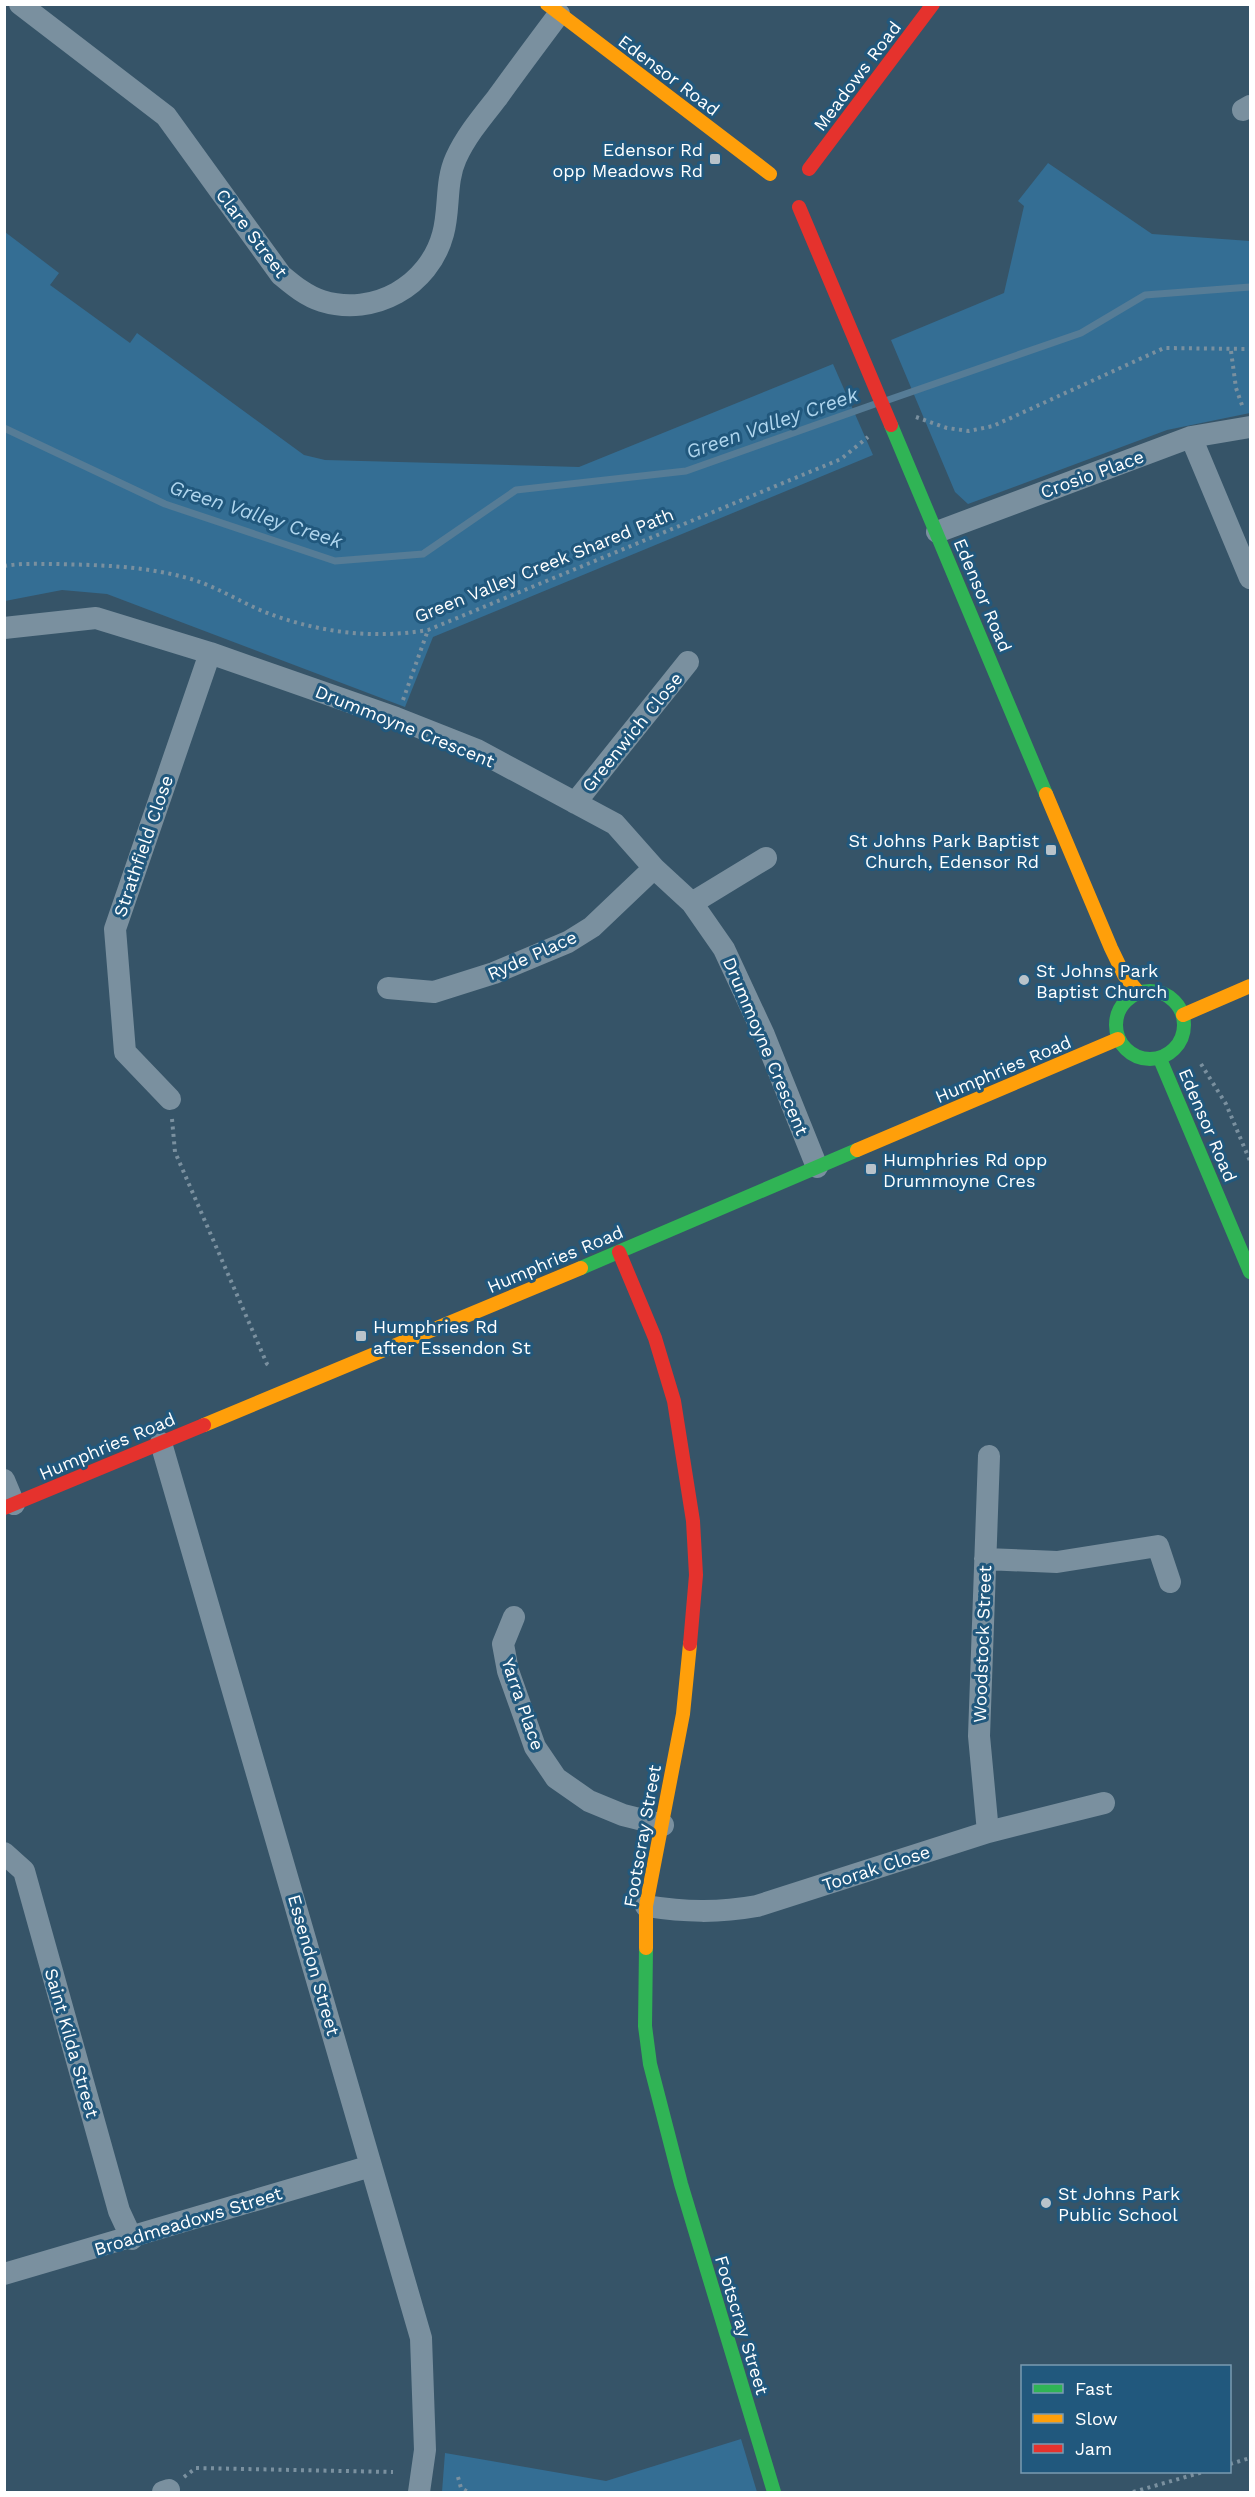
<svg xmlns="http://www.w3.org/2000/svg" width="1255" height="2497" viewBox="0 0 1255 2497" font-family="'Work Sans',sans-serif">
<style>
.green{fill:#346e94}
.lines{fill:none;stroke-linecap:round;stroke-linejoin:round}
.stream{stroke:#567c96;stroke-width:7}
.path{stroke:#7a909f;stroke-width:4;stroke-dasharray:3 4.5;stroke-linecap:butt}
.street{stroke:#7a909f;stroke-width:22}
.fast{stroke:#30b455;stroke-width:14}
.slow{stroke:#ff9f0a;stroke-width:14}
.jam{stroke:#e5322d;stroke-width:14}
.poi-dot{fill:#b9c3ca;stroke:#21587d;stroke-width:2}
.labels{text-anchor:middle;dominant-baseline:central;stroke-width:6;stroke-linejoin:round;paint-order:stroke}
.street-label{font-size:18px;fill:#fff;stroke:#21587d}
.poi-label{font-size:18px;fill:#fff;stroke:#21587d;text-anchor:start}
.water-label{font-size:20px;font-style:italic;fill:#b0d6ee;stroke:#21587d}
</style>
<rect width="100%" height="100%" fill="#365468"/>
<path class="green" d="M1048 163 1152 234 1250 241V413L1167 430 968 504 955 492 891 340 1004 293 1024 206 1018 201Z
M5 232 59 273 50 285 130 343 137 333 304 455 325 460 579 467 833 364 873 455 433 637 405 707 107 594 62 590 5 601Z
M741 2439 757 2492H442L445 2453 606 2481Z"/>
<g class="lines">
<path class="stream" d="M888 400 1081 333 1145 295 1250 287
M4 428 165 504 335 561 423 554 516 490 686 471 875 404"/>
<path class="path" d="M1231 351 1236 388 1243 408
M916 417 947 428 969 431 993 426 1164 348 1250 349
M4 566C21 563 38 564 55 564 101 565 146 566 191 579 218 587 243 604 270 614 322 633 374 639 428 630L841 459 868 437
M403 700 428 630
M1201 1064 1226 1104 1250 1161
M172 1119 175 1152 267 1364 271 1367
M1230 2464 1250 2458
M184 2477 196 2468 393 2472
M458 2477 461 2488 468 2492
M1133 2492 1203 2472"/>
<path class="street" d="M20 4 166 116 281 275C293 285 306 296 322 301 374 317 429 286 443 234 450 209 445 182 456 158 466 136 482 117 497 98 517 70 538 42 559 14
M1243 110 1250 106
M1191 437 1250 578
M937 532 1191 437 1250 427
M4 628 96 618 210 653 396 718 477 750 615 824 654 868 692 903 724 949 764 1035 817 1167
M575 803 688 662
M692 903 766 858
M388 988 434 992 494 973 568 942 592 927 654 868
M170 1099 125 1052 115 929 210 653
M161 1443 421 2338 425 2450 419 2492
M4 1480 14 1504
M985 1559 1057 1562 1158 1546 1170 1582
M514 1617 503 1644 508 1671 535 1747 556 1778 589 1801 623 1815 663 1825
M988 1832 979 1736 989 1456
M4 1853 24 1871 119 2211 132 2239
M646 1906C685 1912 718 1913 757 1906L988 1832 1104 1803
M4 2274 371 2166
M163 2492 169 2490"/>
<path class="fast" d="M891 425 1046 794
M1116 1025a34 34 0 1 1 68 0a34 34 0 1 1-68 0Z
M1160 1059 1250 1272
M581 1268 857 1150
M646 1948 645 2026 650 2064 681 2184 774 2492"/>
<path class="slow" d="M547 4 770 174
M1046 794 1111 948 1124 975 1139 993
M1183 1015 1250 986
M857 1150 1118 1039
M204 1425 581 1268
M646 1948V1906L683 1714 690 1644"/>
<path class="jam" d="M809 169 933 4
M799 207 891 425
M619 1252 655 1338 674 1401 693 1521 696 1575 690 1644
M4 1508 204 1425"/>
</g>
<g class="poi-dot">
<rect x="709" y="153" width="12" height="12" rx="3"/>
<rect x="1045" y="844" width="12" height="12" rx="3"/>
<circle cx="1024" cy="980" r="6"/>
<rect x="865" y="1163" width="12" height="12" rx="3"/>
<rect x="355" y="1330" width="12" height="12" rx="3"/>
<circle cx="1046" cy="2203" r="6"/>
</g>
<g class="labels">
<g class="street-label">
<text transform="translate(669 75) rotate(37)">Edensor Road</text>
<text transform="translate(857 76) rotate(-53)">Meadows Road</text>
<text transform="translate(252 233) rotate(53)">Clare Street</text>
<text transform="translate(1092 474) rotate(-20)">Crosio Place</text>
<text transform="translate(544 565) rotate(-22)">Green Valley Creek Shared Path</text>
<text transform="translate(983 595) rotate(67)">Edensor Road</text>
<text transform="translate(405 726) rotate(22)">Drummoyne Crescent</text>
<text transform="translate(632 732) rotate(-51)">Greenwich Close</text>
<text transform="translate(143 846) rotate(-71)">Strathfield Close</text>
<text transform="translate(532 955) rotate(-24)">Ryde Place</text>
<text transform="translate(766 1046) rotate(67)">Drummoyne Crescent</text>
<text transform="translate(1003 1069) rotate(-23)">Humphries Road</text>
<text transform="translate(1208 1125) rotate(67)">Edensor Road</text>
<text transform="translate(555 1259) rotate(-23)">Humphries Road</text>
<text transform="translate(107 1446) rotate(-23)">Humphries Road</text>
<text transform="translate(982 1644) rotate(-88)">Woodstock Street</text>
<text transform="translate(523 1704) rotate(71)">Yarra Place</text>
<text transform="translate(642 1836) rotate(-80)">Footscray Street</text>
<text transform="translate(876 1868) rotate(-18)">Toorak Close</text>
<text transform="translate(314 1965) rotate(74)">Essendon Street</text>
<text transform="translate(72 2043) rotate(74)">Saint Kilda Street</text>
<text transform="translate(188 2221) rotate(-17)">Broadmeadows Street</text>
<text transform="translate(742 2325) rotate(73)">Footscray Street</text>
</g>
<g class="poi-label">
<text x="703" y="149" text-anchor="end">Edensor Rd<tspan x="703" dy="21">opp Meadows Rd</tspan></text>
<text x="1039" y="840" text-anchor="end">St Johns Park Baptist<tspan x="1039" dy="21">Church, Edensor Rd</tspan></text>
<text x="1036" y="970">St Johns Park<tspan x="1036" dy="21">Baptist Church</tspan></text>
<text x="883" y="1159">Humphries Rd opp<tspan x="883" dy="21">Drummoyne Cres</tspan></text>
<text x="373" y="1326">Humphries Rd<tspan x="373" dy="21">after Essendon St</tspan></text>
<text x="1058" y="2193">St Johns Park<tspan x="1058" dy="21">Public School</tspan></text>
</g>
<g class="water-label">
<text transform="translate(772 423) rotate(-19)">Green Valley Creek</text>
<text transform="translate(256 514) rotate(18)">Green Valley Creek</text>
</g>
</g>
<rect width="1255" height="2497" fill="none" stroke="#ffffff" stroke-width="12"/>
<rect x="1021" y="2365" width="210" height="108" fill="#21587d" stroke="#7a9bb1" stroke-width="1.5"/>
<rect x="1033" y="2384" width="30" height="9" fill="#30b455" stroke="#7a9bb1" stroke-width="1.5"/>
<text x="1075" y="2395" font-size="18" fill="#ffffff">Fast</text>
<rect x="1033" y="2414" width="30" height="9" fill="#ff9f0a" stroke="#7a9bb1" stroke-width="1.5"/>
<text x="1075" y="2425" font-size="18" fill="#ffffff">Slow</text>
<rect x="1033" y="2444" width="30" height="9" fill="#e5322d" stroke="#7a9bb1" stroke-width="1.5"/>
<text x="1075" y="2455" font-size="18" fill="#ffffff">Jam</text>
</svg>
